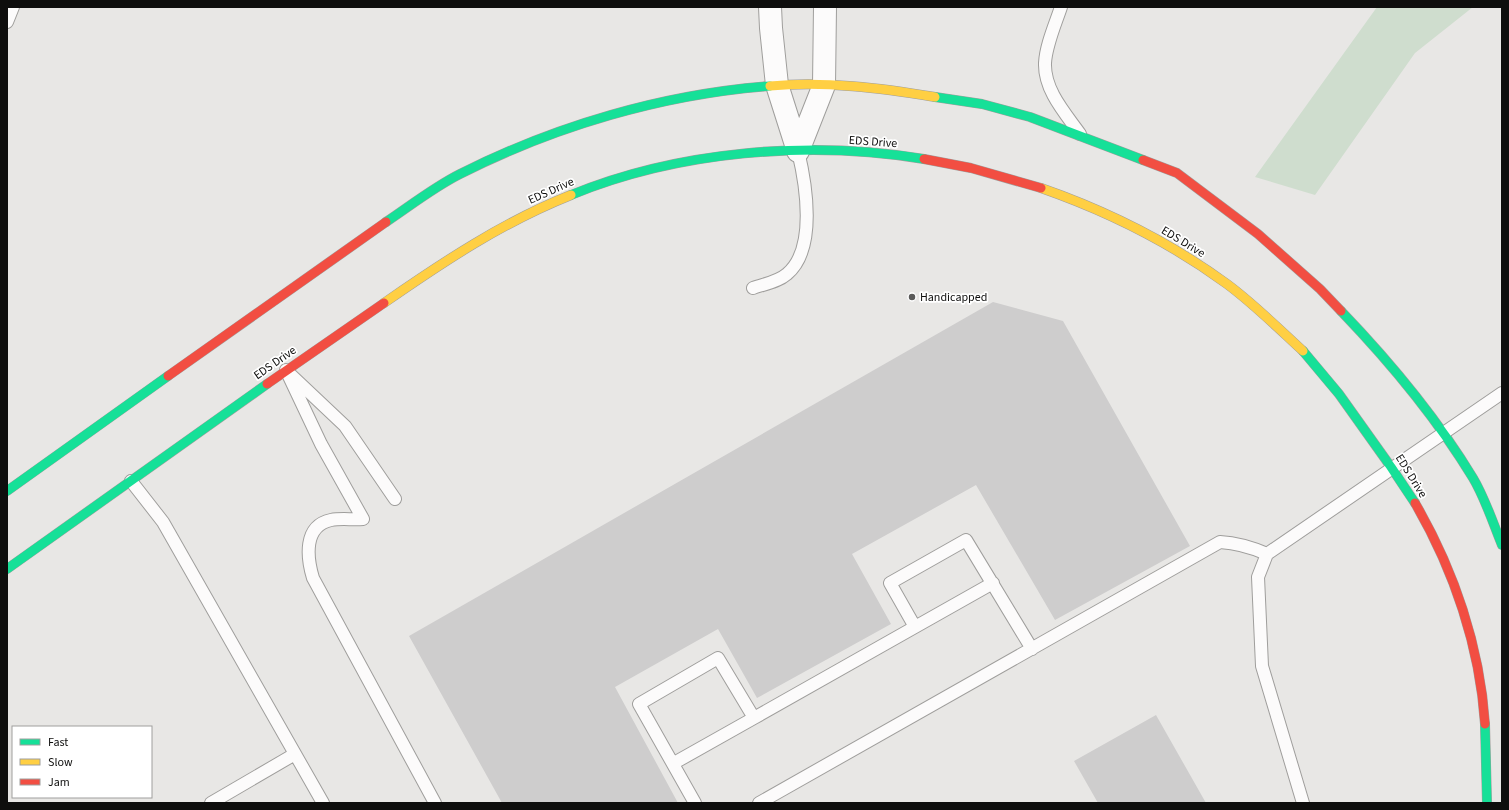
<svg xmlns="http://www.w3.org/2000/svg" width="1509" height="810" viewBox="0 0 1509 810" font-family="'Source Sans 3',sans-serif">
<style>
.green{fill:#cfddce}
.building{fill:#cecdcd}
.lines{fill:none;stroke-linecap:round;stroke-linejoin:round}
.lane-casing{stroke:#9f9e9c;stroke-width:14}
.street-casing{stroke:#9f9e9c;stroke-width:24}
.fast-casing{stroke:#9f9e9c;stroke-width:10}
.slow-casing{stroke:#9f9e9c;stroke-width:10}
.jam-casing{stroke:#9f9e9c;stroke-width:10}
.lane{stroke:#fcfbfb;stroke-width:12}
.street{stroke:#fcfbfb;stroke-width:22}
.fast{stroke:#16e098;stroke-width:9}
.slow{stroke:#ffcf43;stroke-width:9}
.jam{stroke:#f24e42;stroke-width:9}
.poi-dot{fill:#5a5a59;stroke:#fff;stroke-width:1.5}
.labels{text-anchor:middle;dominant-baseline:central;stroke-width:3.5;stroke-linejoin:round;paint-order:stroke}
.street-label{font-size:12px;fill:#0e0e0d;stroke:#fff}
.poi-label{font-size:12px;fill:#0e0e0d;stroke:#fff;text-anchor:start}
</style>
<rect width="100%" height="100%" fill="#e8e7e5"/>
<path class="green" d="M1377 7H1473L1415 53 1315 195 1255 177Z"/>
<path class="building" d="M993 302 1063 321 1190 546 1055 620 976 485 852 554 891 624 757 698 718 629 615 687 678 803H502L409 636Z
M1156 715 1206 803H1098L1074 761Z"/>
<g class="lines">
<g class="lane-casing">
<path id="lane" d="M1061 7C1055 25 1046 45 1045 63 1044 90 1065 113 1080 134
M7 22 13 7
M753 288C764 284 778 282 787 274 817 249 806 184 798 151
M286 370 321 444 363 519C353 520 341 518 331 520 303 526 307 558 313 578L435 803
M291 375 345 426 395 499
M131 481 163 522 323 803
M993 583 915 627 890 583 966 540 1032 649
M754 718 915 627
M674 763 754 718 718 658 639 704 695 803
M211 803 295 754
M759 803 1220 542C1238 543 1251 547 1267 554
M1303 803 1262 666 1258 577 1267 554 1502 393"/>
</g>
<g class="street-casing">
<path id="street" d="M770 7 771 28 777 85 798 151
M798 151 824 85 825 7"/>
</g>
<g class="fast-casing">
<path id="fast" d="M935 97 982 104 1030 117 1143 160
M571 195C678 151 809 140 924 159
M386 222C410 206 434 187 460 174 555 126 663 94 770 86
M1341 311C1390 362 1436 417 1473 478 1485 498 1493 523 1502 545
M1303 351 1339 394 1391 467 1415 503
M7 491 168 376
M7 569 267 384
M1485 724 1487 803"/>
</g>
<g class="slow-casing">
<path id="slow" d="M770 86C825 81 881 88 935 97
M1041 188C1107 211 1171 243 1227 284 1254 304 1278 328 1303 351
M384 303C443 262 503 222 571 195"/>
</g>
<g class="jam-casing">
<path id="jam" d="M924 159 971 168 1041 188
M1143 160 1177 173 1258 234 1320 289 1341 311
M168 376 386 222
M267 384 384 303
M1415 503C1454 570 1480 647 1485 724"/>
</g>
<use href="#lane" class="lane"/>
<use href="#street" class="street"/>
<use href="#fast" class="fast"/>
<use href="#slow" class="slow"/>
<use href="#jam" class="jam"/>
</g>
<circle class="poi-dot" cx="912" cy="297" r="4"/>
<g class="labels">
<g class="street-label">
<text transform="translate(873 142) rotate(4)">EDS Drive</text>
<text transform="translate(551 191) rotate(-24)">EDS Drive</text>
<text transform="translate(1183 242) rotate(31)">EDS Drive</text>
<text transform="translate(275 363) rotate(-35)">EDS Drive</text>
<text transform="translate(1411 476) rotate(58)">EDS Drive</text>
</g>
<g class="poi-label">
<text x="920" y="297">Handicapped</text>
</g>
</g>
<rect width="1509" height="810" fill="none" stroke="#0e0e0d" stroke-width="16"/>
<rect x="12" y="726" width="140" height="72" fill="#ffffff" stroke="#9f9f9e"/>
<rect x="20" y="739" width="20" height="6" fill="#16e098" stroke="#9f9f9e"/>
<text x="48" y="746" font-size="12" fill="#0e0e0d">Fast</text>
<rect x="20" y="759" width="20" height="6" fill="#ffcf43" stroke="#9f9f9e"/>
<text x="48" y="766" font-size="12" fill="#0e0e0d">Slow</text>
<rect x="20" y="779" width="20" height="6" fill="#f24e42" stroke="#9f9f9e"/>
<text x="48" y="786" font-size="12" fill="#0e0e0d">Jam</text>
</svg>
